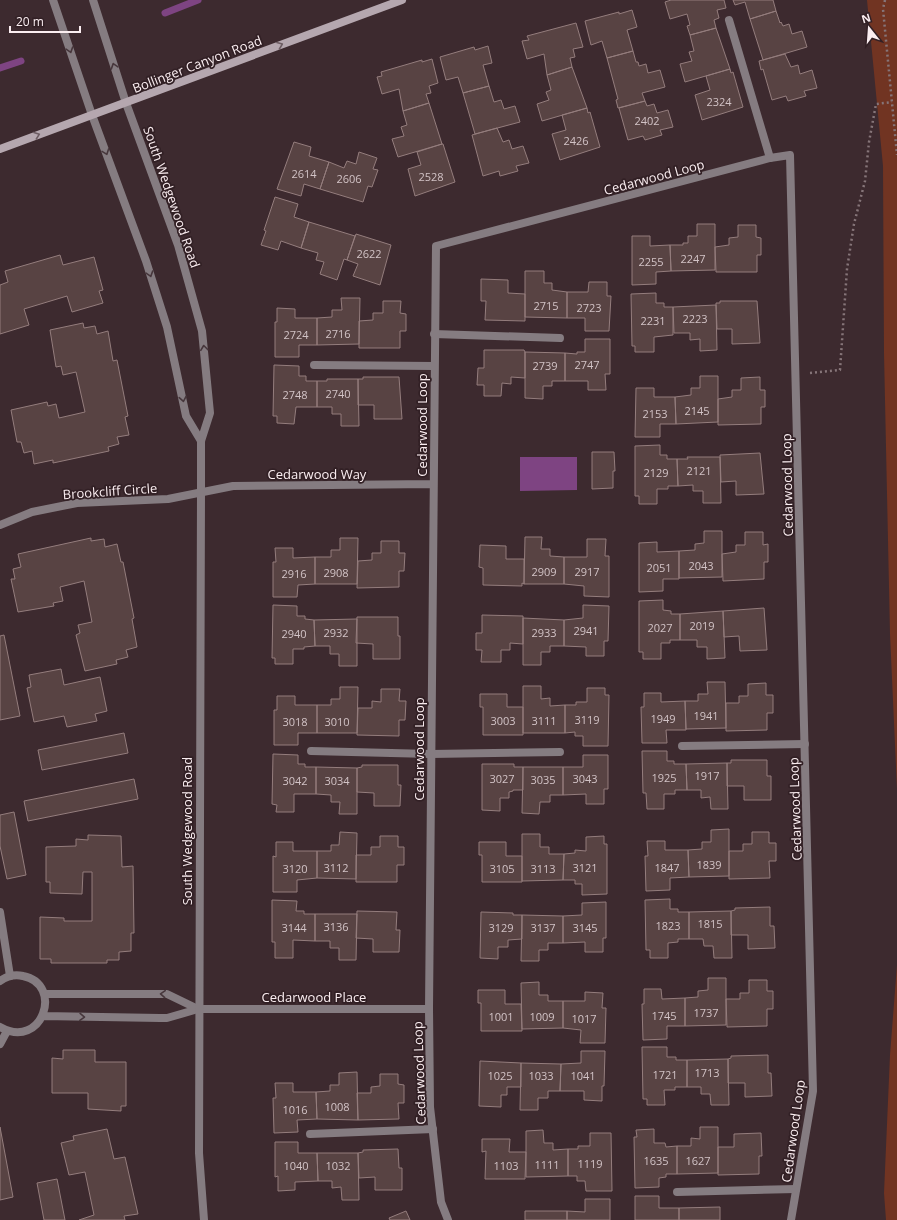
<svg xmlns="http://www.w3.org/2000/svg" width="897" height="1220" viewBox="0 0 897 1220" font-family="'Open Sans',sans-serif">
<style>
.green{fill:#713422}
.water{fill:#7e4482}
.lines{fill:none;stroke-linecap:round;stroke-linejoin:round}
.stream{stroke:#7e4482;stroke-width:7}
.building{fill:#584343;stroke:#947d7d}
.path{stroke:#867579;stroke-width:2.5;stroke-dasharray:2 3;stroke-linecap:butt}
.service{stroke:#857c81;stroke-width:8}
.minor{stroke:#857c81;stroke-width:8}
.tertiary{stroke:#857c81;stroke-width:8}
.secondary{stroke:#b5a7af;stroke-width:8}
.oneway{stroke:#6d5d63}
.oneway2{stroke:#47373c}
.labels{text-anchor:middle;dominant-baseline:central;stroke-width:3.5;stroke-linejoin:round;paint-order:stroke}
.number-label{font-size:11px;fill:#d2c3c6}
.street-label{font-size:13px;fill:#fbeef1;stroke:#322025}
</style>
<rect width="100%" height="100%" fill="#3d2a2f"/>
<path class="green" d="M867 0H897V789L890 634 884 353 883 166Z
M897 965V1220H886L884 1193 890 1055Z"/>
<path class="water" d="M520 457H577V490L520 491Z"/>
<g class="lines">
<path class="stream" d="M165 13 198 0
M0 68 21 61"/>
</g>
<path class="building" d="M671 0H724L726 8 717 10 719 18 714 20 716 28 690 35 687 26 690 25 687 14 670 19 665 2Z
M733 0H773L776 11 750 19 745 2 735 5Z
M632 10 637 27 627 30 633 51 607 58 602 41 591 45 585 21 619 12V14Z
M776 11 780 23 781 22 783 26 789 24 792 34 802 31 807 47 763 60 750 19Z
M576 23 583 47 573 49 575 57 570 58 572 67 547 75 544 54 527 59 522 41 529 40 527 36Z
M716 28 730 69 685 82 680 64 692 61 689 52 694 51 690 35Z
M488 46 492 63 483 65 489 86 463 93 458 77 446 80 440 57 474 47 475 50Z
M633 51 636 62H638L639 66 646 64 648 73 660 70 665 87 642 93 645 101 618 108 616 100 618 99 607 58Z
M785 54 791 67 798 65 800 74 812 70 817 88 804 91 806 96 788 101 786 96 772 100 763 69 761 70 759 61Z
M432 59 438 83 429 86 431 93 426 94 429 103 403 111 399 89 382 94 377 77 382 76 381 72 422 60V62Z
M572 67 587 108 542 121 537 104 549 100 546 92 551 90 547 75Z
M730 69 731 73 733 72 743 107 702 120 695 95 710 90 706 76Z
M489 86 494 102 501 100 504 109 515 106 520 122 475 134 463 93Z
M645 101 647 106 654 104 657 113 668 110 673 127 660 130 662 135 645 140 643 136 628 140 619 108Z
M429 103 442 144 398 157 392 139 404 136 401 127 407 125 403 111Z
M587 108 588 113 590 112 600 147 560 160 552 134 566 130 562 115Z
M497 128 503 142 509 140 512 149 523 146 529 163 516 166 518 171 500 176 499 171 483 176 472 135Z
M294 142 311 147 309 156 329 162 320 189 304 184 301 196 277 189Z
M442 144H443L455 182 415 196 408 169 421 165 417 152Z
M359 152 377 158 373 169 378 170 372 187 368 186 363 202 320 189 329 162 344 168 347 161 356 164Z
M275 197 298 204 294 217 309 222 301 248 281 241 278 250 261 245 266 231 264 230Z
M309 222 355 236 347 260 344 259 337 280 320 274 324 262 316 260 318 253 301 248Z
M697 224H715V270L671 271 670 245H683V243H688V236H697Z
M738 225H756V237L761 238V255H757V272H716L715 247 729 245V238L738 237Z
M356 234 391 245 380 285 353 276 358 264 347 260Z
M632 236H650V246L670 245 671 271 656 272V284L632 285Z
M60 255 63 265 94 257 103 290 99 291 103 303 72 312 67 296 24 309 29 325 0 334V285L8 282 5 271Z
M525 271H544V283H552V290L567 292V318L525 317Z
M481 279 508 280V293L525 294V321L485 320 486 301H481Z
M589 282H607V296H611L609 331H585V318H567V292H588Z
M656 293V303H664V307H673V335L654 337V352H635V346H632L631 294Z
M341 298H360L359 344 317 345V318L332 317V310H342Z
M383 301H401L400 313 406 314V331H400V348H359V321L373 320V313H383Z
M720 301H757L760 343 732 344V329H717L716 303H720Z
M716 305 717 350 700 351V339L690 340V333H674L673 307Z
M277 308 295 309V318H317V345H299V357H275V322H277Z
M83 323 84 328 95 326 97 334 108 331 113 361 117 360 128 416 125 417 129 435 117 437 119 444 108 447 109 451 53 463V460L34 464 32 451 24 453 21 442H17L11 410 47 402 48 406 56 404 59 418 85 412 76 372 63 375 61 366 56 367 50 330Z
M585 339H610V374H605L606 390H588V381H565V353L577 354V352H585Z
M484 350H524L525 352V378L511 377V384L502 383 501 396H484V385H477L478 368H484Z
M525 352 565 353V381H552V386H543V399L525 398Z
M274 365 299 366V376H306V381H317V407H296L294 424 277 423V416H273Z
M700 376H718V422L676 424 675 397 691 395V388H700Z
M363 377H399L402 419H374V405H358V379H363Z
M760 377V390H765V407H761V424L718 425V399L732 397V390H741V378Z
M327 379H358L359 426H341V414H332V407H317V381H327Z
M636 388H654V397H675L676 424H660V437H635Z
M660 445V455H667V459H677L678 486H668V489H657V504H639V496H635V446Z
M592 452H614L615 471H613V488L592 489Z
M760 453 764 494 736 495V481L721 482 720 455Z
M687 457H720L721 503H703V491H693V485L678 486 677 459H688Z
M704 531H722V577L679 578V551L695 550V544L704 543Z
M745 532H763V545L768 544V562H764V579L723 581 722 554 736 552V545H745Z
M525 537H542L541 549H550V556L564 557V584H524Z
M91 538V541L104 539 105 547 117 544 121 562H123L134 618 132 619 137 647 126 650 128 657 116 660 117 664 85 671 76 635 80 633 78 625 92 622 84 581 60 587 63 601 53 603 54 606 18 612 11 579H15L13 569 21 567 18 554Z
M340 538H358L357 584H315V557H331V550H340Z
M587 539H606L605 556H609V597L584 596V586L564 584V557H587Z
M381 541H399V553H405L404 571H399V587L357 588 358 561 372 560V553H381Z
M657 542V552L679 551V579H663V591L639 592V543Z
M480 545 506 546V559H524V584L522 583V586L483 585V568L479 567Z
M275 548H293V558L315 557V584L298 585 297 597H273V562H276Z
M663 600V610L671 611V614H680V640H670V643H661V659H643V652H639V601Z
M273 605 297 606V616H305V619L314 620 315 646 304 647V649H293V664H275V658H272Z
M583 605 609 606 608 641H604V656H586V647L564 646V620L583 618Z
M764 608 767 650 740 651 739 636 724 637 723 611Z
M723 611 725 658 707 659V647H697V640H680V614Z
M482 615 523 616V644L510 643V650H501V662H481L482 650H476V633H482Z
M357 617H398V636H400V659H373V644L356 643Z
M523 618 564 620V646H550V652H541V665H523Z
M357 619V666H339V654H330V646H315L314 620Z
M4 635 20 716 0 720V636Z
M61 669 64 685 100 677 107 711 95 714 97 721 67 727 64 716 34 722 27 688 31 687 29 675Z
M707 682H725L726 728 686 729 685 701H698V694H708Z
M766 683V695H773V713H767V730L726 731V703H739V696H748V684Z
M523 686H541V699L550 698V706L565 705V733H523Z
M340 687H358L357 733H317V705H331V699H340Z
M587 688H605V695H609L608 746H583V736H575V732L565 733V705H576V702H587Z
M381 689H400L399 701H406L405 720H399V736L357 735 358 708H372V701L381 702Z
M644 693H661V702L685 701 686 730H666L667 743H642L641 707H644Z
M480 694H507V707H523V735H483V707H480Z
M277 696H295V705H317V733H298V745H274V710H277Z
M124 733 128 753 42 770 38 750Z
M642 751H667V761H674V764H686L687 790H675V794H664V809H647L646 793H643Z
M273 754 298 755V764H305V767H316V794H294V812H276L277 805 272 804Z
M583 755H608V789H604V804H586V794L563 795V767H583Z
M731 760H767V776H771V800H744V786H727V763H731Z
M727 763 728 809H711L710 797 701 798V790H687L686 764Z
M482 764H514V767H523V790H513V791L509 792V798H500V811L482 810Z
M362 765H398V785H401L400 806H374V793L357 792V768L362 767Z
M316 767 357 768V814H339L340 802H331V795L316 794Z
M523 767H563V795H550V802H540L539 814 522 813Z
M134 779 138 799 28 821 24 801Z
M14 812 26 875 7 879 0 846V815Z
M729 829V876L689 877 688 850 702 849V842H711V830Z
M340 832 357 833 356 879 317 878V851H331V845H339Z
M752 832H769V843H776V861H769L770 878 729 879V851H743V844H752Z
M522 834H540V847H549V854H564L563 880 522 881Z
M88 835 121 836 122 867 133 866 134 933H131V951L119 952V960H107V963H51V959H40V917L64 918V921H92V872H83L82 894 50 893V882H46V847L76 846V839L88 840Z
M380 836H398V847H404V865H397V882H356V855H371V847H380Z
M604 836V844H607V894L582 895V884H575V880H563L564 854 575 853V850L586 851V837Z
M647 841H665V850H688L689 877 670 878V890L646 891 645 856H648Z
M276 842H293V851H317V878L297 880V892H273V856L276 857Z
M479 842H506V856H522V882H482V855H479Z
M670 899V909H678V912H689V939H678V942L668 943V958H650V950H646L645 900Z
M272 900 297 901 296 911H304V914H315V941L293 940V958H275V942H272Z
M606 902V938H603V952H585V942L563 943V916L582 915V903Z
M770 907V926H774L775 948 748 949V935H731V911L735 910V908Z
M357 911 397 912 396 930H400L399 952H373V939L356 938Z
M731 911 732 958H714L713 946H704L703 939H689V912Z
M481 912 513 913V915H522V939L508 940V947H498V959L480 958Z
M315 914H357L356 960H339V948H330V941H315Z
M522 915 563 916V943H548V950H539V961H521Z
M708 978H726V1025L685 1026V998L698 997V991L708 990Z
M749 980H767V991H773V1009H767V1026L727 1027 726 999H740V993H749Z
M539 982V995H548V1001H563V1028L522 1029 521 983Z
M644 989H661L662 999 685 998V1026H667V1039L643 1040 642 1004H644Z
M478 990H505V1004H521L522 1031H481V1003H478Z
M585 992 603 993 602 1008H606L605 1043H580L581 1030 563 1028V1001H585Z
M642 1047H667V1057H676V1060H687V1087H675V1090H664L665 1105H647V1099H643Z
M63 1050H95V1062H126V1106H121V1111L88 1109V1093H52V1058L63 1059Z
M581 1051H605L604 1086H602V1101L584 1100V1091H560L561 1064 581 1063Z
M768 1055V1073H771L772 1096 745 1097V1083H728V1059L731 1058V1056Z
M728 1059 729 1105H711L710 1094H701V1087H687V1060Z
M480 1061 521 1063V1087H507V1095H501V1107L479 1106Z
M521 1063 561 1064 560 1091H548V1098H538V1110H520Z
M357 1072 358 1120 317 1119 316 1092 330 1091V1085H339V1073Z
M380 1074H398V1084L404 1085V1103H398L399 1119 358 1120 357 1093H371V1087L380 1086Z
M275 1083H293V1092H316L317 1119 297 1120 298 1132 274 1133 273 1098H276Z
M0 1127 13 1197 0 1200Z
M700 1127H718V1173L677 1174V1146H691V1138L700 1139Z
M107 1129 114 1159 125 1157 138 1214 124 1216 125 1220H79L94 1215 85 1172 69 1175 61 1143 74 1140 73 1136Z
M654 1129V1143H665L666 1147 677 1146V1174H666V1177L659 1178V1187L635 1188 634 1137H637L636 1130Z
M543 1130 544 1143H553V1150L568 1149V1176L526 1177V1131Z
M590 1133H611L612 1191H586L585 1181H577V1176H568V1149H578V1146H590Z
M761 1133 762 1156H759V1174L718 1175V1147H734V1134Z
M482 1139H510L509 1152H526L525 1179H485L486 1151 482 1152Z
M275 1142H298V1153H317L318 1181 295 1182V1190L278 1191V1176L275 1177Z
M398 1149 399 1168H402V1190H375V1177L359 1178 358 1153 363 1152V1150Z
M317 1153H358L359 1200H342L341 1187 332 1188V1181H318Z
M57 1179 65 1220H44L37 1183Z
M635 1196H659V1208H679V1220H635Z
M585 1199H610V1220H567V1211L585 1212Z
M720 1207V1220H679V1208Z
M406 1211 410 1220H390L389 1218Z
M525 1211H567V1220H525Z"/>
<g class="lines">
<path class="path" d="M885 0 883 9 897 155
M810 373 840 370 847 269 854 224 865 181 869 142 876 104 892 102"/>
<path class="service" d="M729 20 770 158
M434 334 560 338
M314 365 434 366
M682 746 805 744
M311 751 431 754 560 752
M0 912 10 976
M310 1134 433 1129
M677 1192 796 1189"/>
<path class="minor" d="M53 0 92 115
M93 0 126 103
M0 525 32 512 77 503 168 499 233 486 433 484
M0 981C7 976 15 974 23 976 64 984 43 1051 0 1027
M44 994H167L198 1009
M43 1016 160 1018H167L198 1009H429
M0 1044 7 1031
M448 1220 441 1202 430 1107 429 1009 436 246 770 158 790 155 813 1091 791 1220"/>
<path class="tertiary" d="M126 103 178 245 202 331 210 413 201 441V493L199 1153 204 1220
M92 115 146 261 167 327 186 416 201 441"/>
<path class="secondary" d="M0 149 402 0"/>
</g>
<defs><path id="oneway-chevron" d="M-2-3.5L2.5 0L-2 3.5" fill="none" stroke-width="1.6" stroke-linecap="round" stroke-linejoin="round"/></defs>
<g class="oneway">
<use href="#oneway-chevron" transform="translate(280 45) rotate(-21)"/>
<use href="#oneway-chevron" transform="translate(37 135) rotate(-20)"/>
</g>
<g class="oneway2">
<use href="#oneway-chevron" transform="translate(70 50) rotate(72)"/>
<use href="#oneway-chevron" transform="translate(114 66) rotate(-108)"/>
<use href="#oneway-chevron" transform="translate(106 152) rotate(70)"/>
<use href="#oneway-chevron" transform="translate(150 274) rotate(72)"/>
<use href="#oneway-chevron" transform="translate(204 348) rotate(-97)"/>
<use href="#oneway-chevron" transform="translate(183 399) rotate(80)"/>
<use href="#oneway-chevron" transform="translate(163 994) rotate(-176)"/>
<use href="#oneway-chevron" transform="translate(82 1017) rotate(2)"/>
</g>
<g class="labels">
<g class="number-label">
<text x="719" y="101">2324</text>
<text x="647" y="120">2402</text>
<text x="576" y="140">2426</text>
<text x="304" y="173">2614</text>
<text x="431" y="176">2528</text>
<text x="349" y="178">2606</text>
<text x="369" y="253">2622</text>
<text x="693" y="258">2247</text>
<text x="651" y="261">2255</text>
<text x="546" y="305">2715</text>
<text x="589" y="307">2723</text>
<text x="695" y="318">2223</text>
<text x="653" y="320">2231</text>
<text x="338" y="333">2716</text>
<text x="296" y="334">2724</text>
<text x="587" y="364">2747</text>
<text x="545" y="365">2739</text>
<text x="338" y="393">2740</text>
<text x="295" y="394">2748</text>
<text x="697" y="410">2145</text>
<text x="655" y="413">2153</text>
<text x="699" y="470">2121</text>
<text x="656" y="472">2129</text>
<text x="701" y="565">2043</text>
<text x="659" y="567">2051</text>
<text x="544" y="571">2909</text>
<text x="587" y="571">2917</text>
<text x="336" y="572">2908</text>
<text x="294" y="573">2916</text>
<text x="702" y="625">2019</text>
<text x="660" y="627">2027</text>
<text x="586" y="630">2941</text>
<text x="336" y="632">2932</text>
<text x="544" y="632">2933</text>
<text x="294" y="633">2940</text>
<text x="706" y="715">1941</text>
<text x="663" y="718">1949</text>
<text x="587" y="719">3119</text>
<text x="503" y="720">3003</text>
<text x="544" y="720">3111</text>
<text x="295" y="721">3018</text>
<text x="337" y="721">3010</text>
<text x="707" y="775">1917</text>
<text x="664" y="777">1925</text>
<text x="502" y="778">3027</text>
<text x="585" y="778">3043</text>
<text x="543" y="779">3035</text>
<text x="295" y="780">3042</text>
<text x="337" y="780">3034</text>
<text x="709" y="864">1839</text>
<text x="336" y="867">3112</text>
<text x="585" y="867">3121</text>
<text x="667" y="867">1847</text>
<text x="295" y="868">3120</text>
<text x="502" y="868">3105</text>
<text x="543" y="868">3113</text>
<text x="710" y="923">1815</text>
<text x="668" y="925">1823</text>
<text x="336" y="926">3136</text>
<text x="294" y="927">3144</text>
<text x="501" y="927">3129</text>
<text x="543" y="927">3137</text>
<text x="585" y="927">3145</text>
<text x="706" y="1012">1737</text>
<text x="664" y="1015">1745</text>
<text x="501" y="1016">1001</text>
<text x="542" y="1016">1009</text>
<text x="584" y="1018">1017</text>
<text x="707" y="1072">1713</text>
<text x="665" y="1074">1721</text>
<text x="500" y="1075">1025</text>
<text x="541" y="1075">1033</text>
<text x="583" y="1075">1041</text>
<text x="337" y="1106">1008</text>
<text x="295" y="1109">1016</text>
<text x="656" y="1160">1635</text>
<text x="698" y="1160">1627</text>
<text x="590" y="1163">1119</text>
<text x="547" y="1164">1111</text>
<text x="296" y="1165">1040</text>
<text x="338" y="1165">1032</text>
<text x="506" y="1165">1103</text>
</g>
<g class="street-label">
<text transform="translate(197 64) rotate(-21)">Bollinger Canyon Road</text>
<text transform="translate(654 177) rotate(-15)">Cedarwood Loop</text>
<text transform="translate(172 197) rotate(71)">South Wedgewood Road</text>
<text transform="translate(422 425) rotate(-90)">Cedarwood Loop</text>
<text x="317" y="474">Cedarwood Way</text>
<text transform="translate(787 485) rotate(-91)">Cedarwood Loop</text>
<text transform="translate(110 491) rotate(-4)">Brookcliff Circle</text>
<text transform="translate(419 749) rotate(-90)">Cedarwood Loop</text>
<text transform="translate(795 809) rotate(-92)">Cedarwood Loop</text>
<text transform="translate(187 831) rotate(-90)">South Wedgewood Road</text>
<text x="314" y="997">Cedarwood Place</text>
<text transform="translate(419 1073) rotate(-92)">Cedarwood Loop</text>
<text transform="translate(793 1131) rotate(-82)">Cedarwood Loop</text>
</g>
</g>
<g transform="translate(869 28) rotate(343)" stroke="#322025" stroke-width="3" paint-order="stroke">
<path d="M0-3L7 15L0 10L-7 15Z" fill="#fbeef1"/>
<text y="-6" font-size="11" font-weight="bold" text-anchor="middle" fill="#fbeef1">N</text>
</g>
<path d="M10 26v6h70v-6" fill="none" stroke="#fbeef1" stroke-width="2"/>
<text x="16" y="26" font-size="12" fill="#fbeef1" stroke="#322025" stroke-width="3" paint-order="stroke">20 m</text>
</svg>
